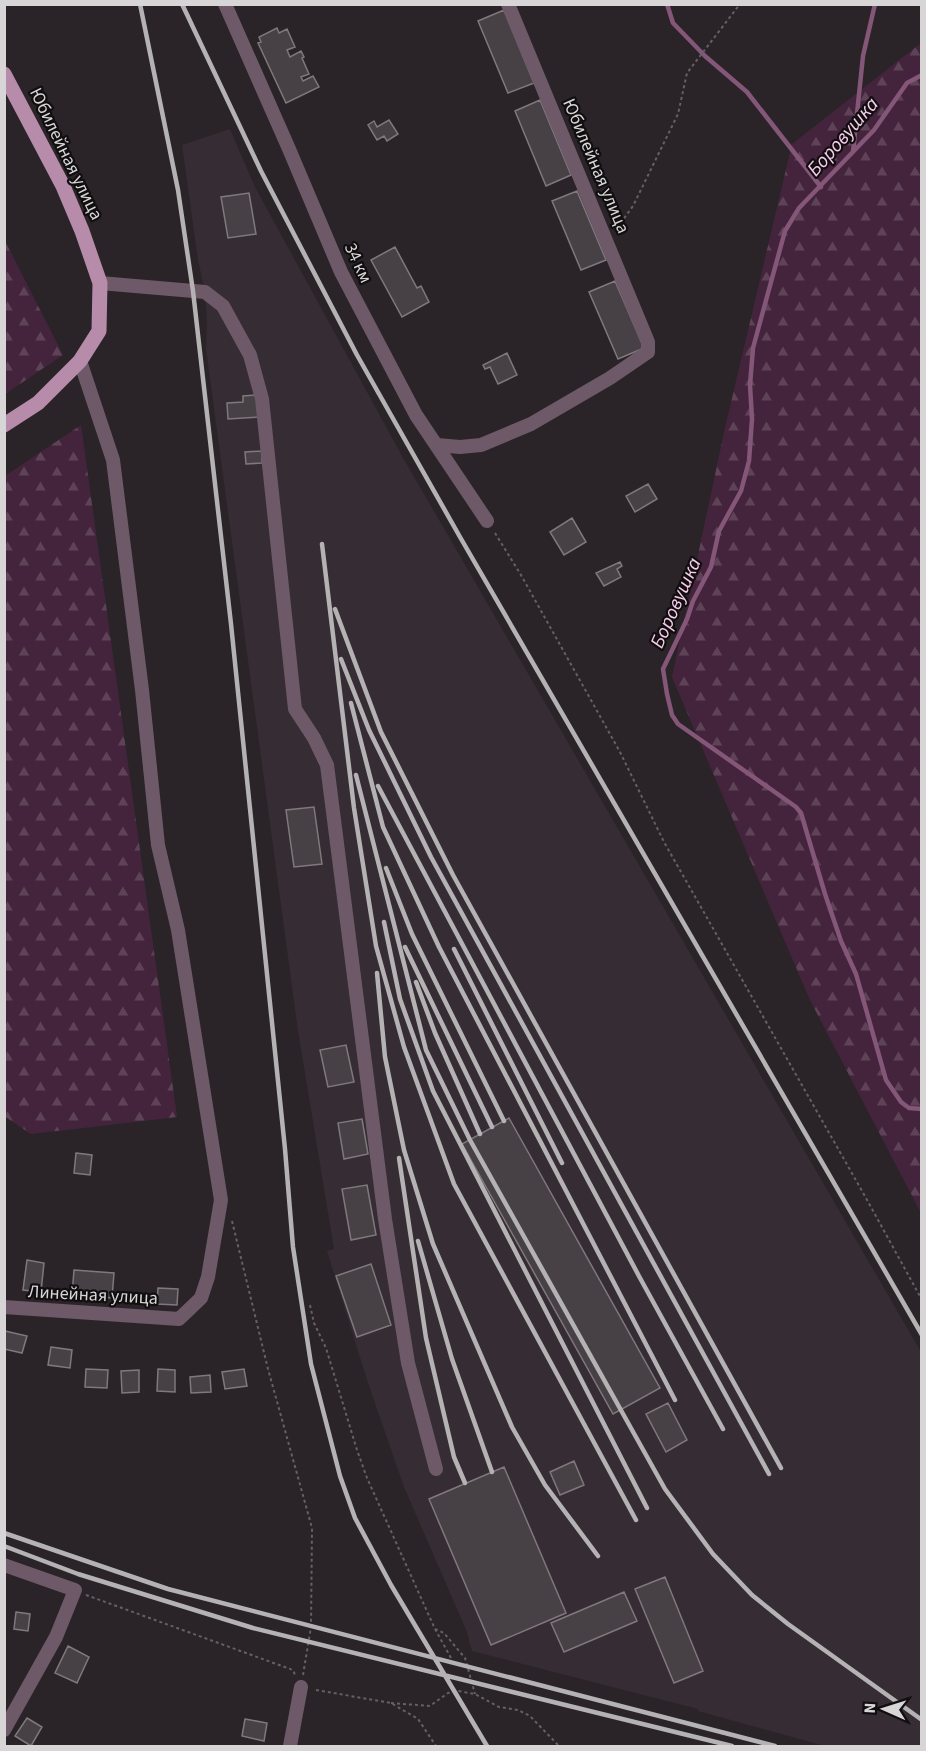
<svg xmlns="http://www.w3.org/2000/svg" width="926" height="1751" viewBox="0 0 926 1751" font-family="'Source Sans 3',sans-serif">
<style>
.built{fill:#362c33}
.forest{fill:url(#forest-firs)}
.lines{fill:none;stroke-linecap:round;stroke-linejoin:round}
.stream{stroke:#845678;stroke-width:4.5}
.building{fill:#474145;stroke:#7f787d;stroke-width:1.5}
.path{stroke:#656063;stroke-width:2;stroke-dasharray:3 3;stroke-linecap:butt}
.minor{stroke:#6e5968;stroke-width:14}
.major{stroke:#b68caa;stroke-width:15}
.rail{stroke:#b5b2b4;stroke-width:4.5}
.labels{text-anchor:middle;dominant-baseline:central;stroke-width:4.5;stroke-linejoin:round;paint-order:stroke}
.street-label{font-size:18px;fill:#d8d5d7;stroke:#110e10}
.water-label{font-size:20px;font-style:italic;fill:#f9cdec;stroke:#110e10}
</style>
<defs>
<pattern id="forest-firs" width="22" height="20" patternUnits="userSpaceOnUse" patternTransform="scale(1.5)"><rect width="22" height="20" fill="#44243c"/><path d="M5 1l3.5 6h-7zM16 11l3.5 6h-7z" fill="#5e4357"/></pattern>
</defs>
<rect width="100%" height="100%" fill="#2a2428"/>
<path class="built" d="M230 129 255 187 402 456 921 1352V1746H825L698 1711V1709L472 1651 467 1632 404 1487 368 1383 327 1251 334 1249 298 1031 206 349 207 322 205 292 198 260 182 145Z"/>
<path class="forest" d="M921 43V1213L810 1000 672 677 725 428 792 144Z
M5 241 63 355 5 394H4Z
M81 425 177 1117 31 1134 4 1116 5 476Z"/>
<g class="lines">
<path class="stream" d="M667 4 673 23 705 56 747 92 821 187
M922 75 907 83 874 130 799 208 785 231 753 348 750 385 752 419 749 461 741 491 719 531 711 567 693 601 687 619 663 669 667 694 672 715 678 724 796 807 801 813 825 894 841 941 856 974 886 1080 901 1102 909 1108 922 1109
M853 152 863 56 875 4"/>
</g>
<path class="building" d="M504 10 534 83 508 93 478 21Z
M277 28 279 33 287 29 295 47 287 50 290 57 301 51 304 57 302 58 309 74 301 77 303 81 313 76 319 87 286 103 258 43 261 42 259 37Z
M540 100 571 175 546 186 515 111Z
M389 120 398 134 387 141 384 136 377 140 368 125 374 121 377 127Z
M577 191 606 260 581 270 552 201Z
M249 193 256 234 228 238 221 197Z
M395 247 417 288 421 286 429 302 402 317 371 260Z
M615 281 644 348 618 359 589 292Z
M507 353 517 375 498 384 490 367 485 369 483 365Z
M257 395 258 417 228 419 227 403 243 402V396Z
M262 451V463L246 464 245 452Z
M648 484 657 499 635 512 626 496Z
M572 518 586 542 564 555 550 532Z
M620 562 622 566 617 569 621 577 604 586 596 573Z
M314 807 322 864 294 867 286 810Z
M346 1045 354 1082 328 1087 320 1050Z
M509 1118 660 1388 613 1414 462 1144Z
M362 1119 368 1154 344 1159 338 1123Z
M76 1153 92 1155 90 1175 74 1173Z
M367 1185 376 1235 351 1240 342 1189Z
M27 1260 44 1263 41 1292 23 1290Z
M371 1264 391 1325 357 1337 336 1276Z
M74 1270 114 1273 112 1298 72 1295Z
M158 1288 178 1289 177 1305 157 1304Z
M5 1331 27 1336 22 1353 4 1349Z
M51 1347 72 1350 70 1368 48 1365Z
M86 1369 108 1370 107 1388 85 1387Z
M158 1369 175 1370V1392L157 1391Z
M244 1369 247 1386 225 1389 222 1372Z
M139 1370V1392L122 1393 121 1371Z
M210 1375 211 1392 191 1393 190 1377Z
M668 1403 687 1440 666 1452 646 1414Z
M574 1461 584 1485 560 1495 550 1472Z
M504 1467 566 1613 491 1645 429 1499Z
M665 1577 703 1671 674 1683 635 1589Z
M624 1592 637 1621 564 1652 551 1623Z
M16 1612 30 1614 28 1631 14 1629Z
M68 1646 89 1657 77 1683 55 1673Z
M27 1718 42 1727 31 1746 15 1736Z
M245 1719 267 1723 264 1741 242 1736Z"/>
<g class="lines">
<path class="path" d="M617 228 633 206 678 114 687 73 740 4
M495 533 521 575 620 752 664 842 866 1198 922 1300
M232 1221 268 1369 312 1528 311 1627 303 1675
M310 1305 314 1323 326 1348 357 1450 367 1478 435 1629 444 1633 465 1658 475 1694
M86 1595 293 1670 295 1675
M435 1629 451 1658
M316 1690 391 1703 418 1719 436 1746
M391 1703 430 1706 448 1693 458 1691 475 1694 499 1707 518 1710 530 1716 559 1746"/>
<path class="minor" d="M225 4 289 149 341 272 416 415 487 521
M100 283 205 292 223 306 250 355 262 399 295 709 314 738 327 765 385 1219 408 1363 436 1469
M437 445 460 447 481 445 531 424 610 378 648 352V342L508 4
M4 1307 179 1319 201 1298 208 1277 221 1200 178 930 158 845 142 690 113 460 80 361
M4 1565 75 1590 56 1637 4 1730
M290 1746 301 1687"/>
<path class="major" d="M4 74 63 186 82 231 100 283 99 331 80 361 38 403 4 425"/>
<path class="rail" d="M140 4 178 190 193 291 231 624 285 1149 293 1247 311 1364 340 1476 355 1518 391 1585 487 1746
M182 4 261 171 357 355 460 537 922 1335
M322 544 354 808 376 946 404 1047 454 1184 636 1520
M335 609 381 732 453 875 781 1468
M341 659 369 730 431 857 769 1474
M351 703 383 827 439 947 675 1400
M356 775 426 1050 470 1140 665 1489 713 1554 752 1595 788 1624 922 1720
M378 786 640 1278 723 1429
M386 868 412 934 504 1121
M384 922 400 999 433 1091 647 1508
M405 947 492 1127
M454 949 562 1163
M377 973 385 1057 404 1150 433 1244 512 1427 545 1485 598 1556
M416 982 435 1033 480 1134
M399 1158 426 1338 454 1457 465 1483
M418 1241 452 1359 492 1472
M4 1533 168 1589 775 1746
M4 1546 78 1574 253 1628 732 1746"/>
</g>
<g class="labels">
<g class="street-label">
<text transform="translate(66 154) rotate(64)">Юбилейная улица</text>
<text transform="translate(596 166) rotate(67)">Юбилейная улица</text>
<text transform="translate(358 263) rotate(65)">34 км</text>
<text transform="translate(93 1295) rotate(3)">Линейная улица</text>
</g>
<g class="water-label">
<text transform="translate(843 137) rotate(-49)">Боровушка</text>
<text transform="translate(676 603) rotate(-66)">Боровушка</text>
</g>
</g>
<rect width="926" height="1751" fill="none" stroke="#d8d5d7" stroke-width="12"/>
<g transform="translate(884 1709) rotate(273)" stroke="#110e10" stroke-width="4.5" paint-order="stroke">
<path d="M0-4.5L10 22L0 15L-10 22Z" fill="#d8d5d7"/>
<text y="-9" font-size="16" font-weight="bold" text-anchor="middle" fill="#d8d5d7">N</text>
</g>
</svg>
